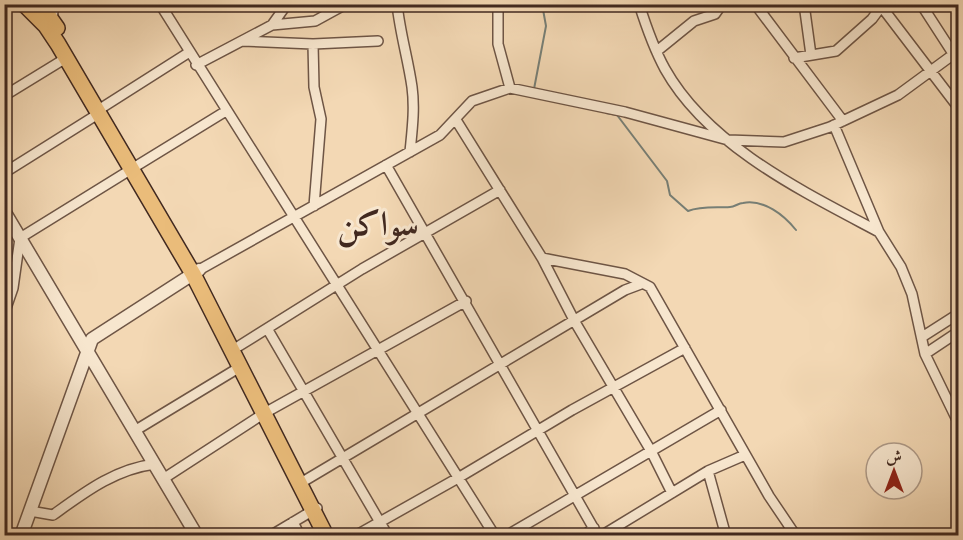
<svg xmlns="http://www.w3.org/2000/svg" width="963" height="540" viewBox="0 0 963 540" font-family="'IM FELL DW Pica',Amiri,serif">
<style>
.lines{fill:none;stroke-linecap:round;stroke-linejoin:round}
.stream{stroke:#777f76;stroke-width:2}
.building{fill:#d38d63;stroke:#412920;stroke-width:1.5}
.minor-casing{stroke:#6e5545;stroke-width:12}
.tertiary-casing{stroke:#6e5545;stroke-width:15}
.primary-casing{stroke:#412920;stroke-width:18}
.minor{stroke:#f7e6ce;stroke-width:9}
.tertiary{stroke:#f7e6ce;stroke-width:12}
.primary{stroke:#eabc7a;stroke-width:15}
.labels{text-anchor:middle;dominant-baseline:central;stroke-width:6;stroke-linejoin:round;paint-order:stroke}
.town-label{font-size:34px;font-weight:bold;fill:#412920;stroke:#f7e6ce}
</style>
<rect width="100%" height="100%" fill="#f3d8b4"/>
<filter id="stains"><feTurbulence type="fractalNoise" baseFrequency=".00333" numOctaves="4"/><feColorMatrix values="0 0 0 0 .2 0 0 0 0 .09 0 0 0 0 .02 0 0 0 .5 -.17"/></filter>
<radialGradient id="worn" r=".72"><stop offset=".6" stop-color="#630" stop-opacity="0"/><stop offset="1" stop-color="#630" stop-opacity=".3"/></radialGradient>
<g class="lines">
<path class="stream" d="M534 89 546 26 542 4
M606 113 617 115 667 181 670 195 688 211C701 206 716 208 730 207 735 207 738 203 743 203 764 199 784 215 796 230"/>
</g>
<path class="building" d="M951 4H958V15Z"/>
<g class="lines">
<g class="minor-casing">
<path id="minor" d="M160 4 495 536
M397 4C400 33 408 59 412 87 415 109 412 131 410 152
M401 4H424
M498 4V44L510 88
M639 4C646 26 654 49 665 69 708 146 804 192 879 232
M755 4 843 121
M804 4 811 55
M921 4 954 55
M881 6 958 107
M52 20 54 4
M272 25 287 4
M242 41 313 44 314 87 321 119 314 206
M313 44 378 41
M657 51 694 21 715 14 722 4
M794 58 836 51 872 19 883 4
M196 65 272 25 315 21 346 4
M4 96 66 58
M103 107 188 53
M456 120 542 258 575 322 651 451 672 493
M834 125 879 232 901 267 912 294 925 354 958 422
M138 165 226 111
M386 165 598 536
M4 173 98 114
M542 258 625 274 650 287 769 496 796 536
M199 270 440 135 472 101 510 88 625 112 728 140 784 142 830 127 898 95 958 51
M4 314 13 288 20 238 130 170
M268 330 388 536
M922 337 958 314
M239 346 362 269 500 190
M925 354 958 332
M270 410 466 301
M136 430 240 367
M708 471 726 536
M163 479 263 414
M299 484 625 290 641 284
M30 511 53 515C85 492 115 469 155 464
M293 522 300 536
M270 536 317 508
M355 536 458 478 572 410 685 348
M506 536 721 410
M583 536 594 528
M601 536 708 471 745 455"/>
</g>
<g class="tertiary-casing">
<path id="tertiary" d="M4 211 197 536
M21 536 92 339 199 270"/>
</g>
<g class="primary-casing">
<path id="primary" d="M24 4 46 26 58 44 193 274 326 536
M40 4 57 28"/>
</g>
<use href="#minor" class="minor"/>
<use href="#tertiary" class="tertiary"/>
<use href="#primary" class="primary"/>
</g>
<g class="labels">
<g class="town-label">
<text x="378" y="225">سواكن</text>
</g>
</g>
<rect width="963" height="540" fill="none" stroke="#f3d8b4" stroke-width="24"/>
<rect x="6" y="6" width="951" height="528" fill="none" stroke="#412920" stroke-width="3"/>
<rect x="12" y="12" width="939" height="516" fill="none" stroke="#412920" stroke-width="1.5"/>
<g transform="translate(894 471)"><circle r="28" fill="#f7e6ce" stroke="#ae9a88" stroke-width="1.5"/>
<path d="M0-4.5L10 22L0 15L-10 22Z" fill="#8f2418"/>
<text y="-9" font-size="16" font-weight="bold" text-anchor="middle" fill="#412920">ش</text>
</g>
<rect width="100%" height="100%" filter="url(#stains)"/>
<rect width="100%" height="100%" fill="url(#worn)"/>
</svg>
